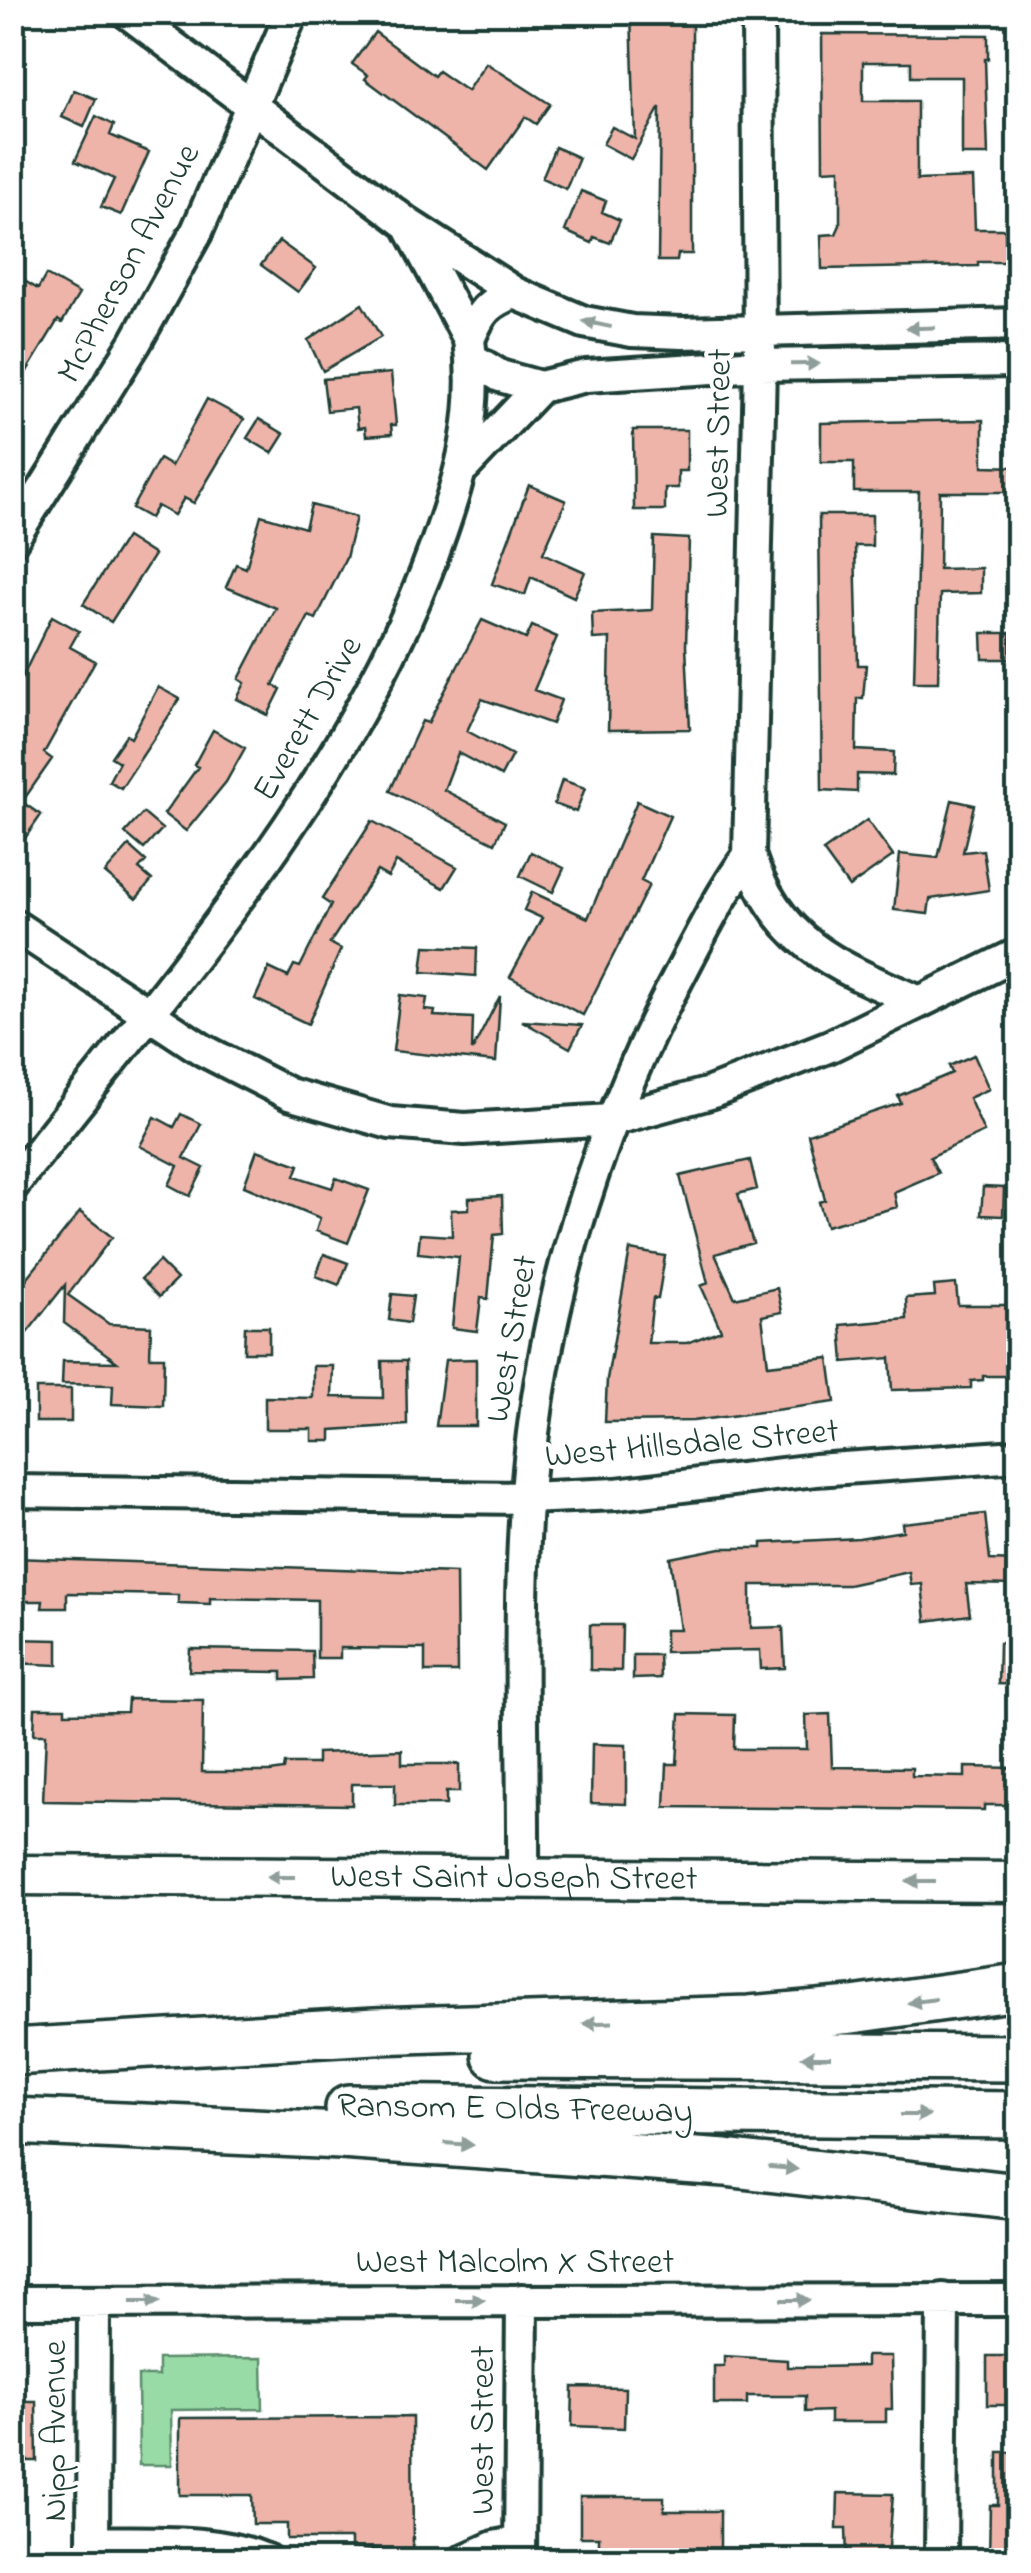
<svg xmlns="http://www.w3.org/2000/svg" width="1031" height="2573" viewBox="0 0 1031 2573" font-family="'Indie Flower',sans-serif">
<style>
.green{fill:#99dba6;stroke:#5c8c6d;stroke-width:2.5}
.building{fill:#eeb4aa;stroke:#1f3d34;stroke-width:2.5}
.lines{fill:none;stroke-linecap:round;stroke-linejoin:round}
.minor-casing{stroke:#1f3d34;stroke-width:38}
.major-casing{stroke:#1f3d34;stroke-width:45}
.highway-casing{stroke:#1f3d34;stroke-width:52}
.minor{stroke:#fff;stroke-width:30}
.major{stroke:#fff;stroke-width:38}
.highway{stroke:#fff;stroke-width:45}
.oneway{fill:#8f9e9a}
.labels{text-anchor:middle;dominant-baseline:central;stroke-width:8;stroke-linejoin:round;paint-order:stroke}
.street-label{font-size:35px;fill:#1f3d34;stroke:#fff}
</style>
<rect width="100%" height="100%" fill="#fff"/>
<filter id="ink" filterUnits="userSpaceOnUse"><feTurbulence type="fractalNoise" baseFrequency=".01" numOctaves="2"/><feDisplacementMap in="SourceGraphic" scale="20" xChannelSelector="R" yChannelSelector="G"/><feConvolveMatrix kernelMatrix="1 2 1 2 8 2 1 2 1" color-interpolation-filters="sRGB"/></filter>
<g filter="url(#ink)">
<path class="green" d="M262 2358 263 2409 171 2410 172 2465H139L138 2376H158V2359Z"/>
<path class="building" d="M631 12H692V254H678L677 261H658L660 107 631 159 603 144 612 127 635 139Z
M375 32 434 76 438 71 467 91 486 63 550 104 536 124 525 117 488 170 365 79 368 75 352 64Z
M822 34 988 35V59H985L988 155H962V77H911V62H863V101H917V180L973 178 975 229H1005L1006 262H978V266L822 269 821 235 836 234 840 225V169L823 170Z
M74 90 96 99 84 127 62 117Z
M96 116 114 125 110 135 149 152 121 215 101 207 114 179 75 161Z
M555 147 579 158 566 189 542 178Z
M581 191 606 201 602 212 620 220 610 243 594 237 592 243 565 231Z
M279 241 316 268 298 292 261 265Z
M46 275 79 294 62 323 58 320 12 396V293L21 279 38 289Z
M362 304 381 337 323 371 308 340Z
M391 373 396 425H391L392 434 366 436 365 427 358 428 356 408 327 411 323 379Z
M207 399 244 419 194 503 184 498 174 515 157 506 150 518 132 508 159 459 171 466Z
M259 419 284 434 272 453 247 438Z
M983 420V466L1018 467V492H940L939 569 981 568V593L940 594 938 682H914L919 492H854V462H821V423Z
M633 430H687V471H678V488H665V510H634Z
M529 485 566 501 543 553 585 572 574 597 531 577 525 595 492 584Z
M311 505 356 517 346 558 316 619 309 616 273 685 281 689 268 715 237 699 245 683 239 679 276 608 226 587 236 564 246 568 261 515 305 528Z
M819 515H872V546H855L858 665H866L863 698H857L856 750 894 752 893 775 857 774V792L822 790Z
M126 537 154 555 111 622 83 604Z
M654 537 689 539 686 646 690 729 608 730 610 638 593 639 592 613 652 610Z
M52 616 79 631 70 647 95 661 44 753 52 759 22 802 41 815 12 857V698Z
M482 620 526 639 532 626 557 637 534 690 561 700 552 724 482 699 467 731 512 755 501 776 458 753 444 790 505 822 495 843 390 791 422 721 428 723Z
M982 633H1010V659H983Z
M158 687 180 699 121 788 109 781 119 762 111 757 126 735 131 738Z
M213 730 245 748 226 782 186 831 164 814 198 767 194 765Z
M562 780 585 788 576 812 554 804Z
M952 800 974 805 963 852 983 850 989 890 930 899 928 914 894 910 900 854 938 858Z
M637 801 670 816 641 881 649 885 583 1015 510 977 542 918 524 910 532 892 588 918Z
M143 813 162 829 144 849 125 833Z
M867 820 893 856 849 887 823 851Z
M372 821 457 867 444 888 396 862 388 877 377 871 330 943 341 949 308 1024 255 999 269 968 288 977 294 965 300 967 331 905 322 899Z
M129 846 146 861 139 869 152 880 136 899 105 873Z
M531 852 564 868 553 892 520 876Z
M425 946 477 948 476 976 422 972Z
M400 995 427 998 425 1010 435 1011 434 1016 473 1018 472 1051 500 996 496 1062 393 1051Z
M522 1021 582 1025 570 1048Z
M974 1055 989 1089 969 1098 984 1132 930 1157 938 1173 894 1192 897 1207 826 1226 819 1202 825 1200 808 1134 901 1103 898 1096 952 1073 949 1066Z
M181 1114 201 1124 184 1158 204 1168 190 1196 169 1185 178 1166 140 1146 155 1117 174 1127Z
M257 1150 299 1165 295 1176 332 1188 336 1178 369 1190 348 1243 316 1231 320 1218 244 1186Z
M750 1160 757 1189 738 1194 753 1243 715 1254 735 1298 777 1288 782 1312 762 1316 768 1365 829 1358 835 1402 693 1421 605 1422 607 1379 630 1250 665 1256 658 1299 653 1298 648 1343H687L721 1330 701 1286 708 1283 680 1176Z
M983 1187 1004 1188 1003 1216 981 1215Z
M502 1196 503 1234 494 1235 488 1299 481 1298 477 1331 452 1328 459 1257 418 1253 420 1234 452 1236 451 1210 469 1209V1198Z
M80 1212 112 1237 68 1295 109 1324 151 1326 150 1357H164L163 1406 112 1404 113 1385 62 1384 63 1361 117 1362 64 1323 65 1285 12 1352V1297Z
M324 1254 348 1263 339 1285 316 1276Z
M159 1261 177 1279 159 1297 141 1279Z
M956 1284 958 1305H1012L1014 1376H983V1380L971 1381V1388L892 1390 890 1358 844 1362 841 1325 907 1319 906 1298 935 1296 934 1286Z
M392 1294 413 1296 409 1323 389 1320Z
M245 1327H269V1352H244Z
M476 1359V1426H436L445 1360Z
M382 1361H406L407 1425 331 1430V1441H312V1429H265V1397L313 1398V1366H333L332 1397 383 1398Z
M36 1389H71V1422H36Z
M985 1514 990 1560 1018 1561V1585L966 1584 970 1615 926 1621 922 1584 911 1585 909 1572 848 1585H751V1628L783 1627 785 1668 761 1669 760 1650 665 1652V1630H680L670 1558 721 1548H762V1543L859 1538 903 1531 902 1523Z
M12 1558 456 1573 457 1672H425V1649L340 1648V1658H317V1600L210 1598V1604L178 1603V1595L67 1593V1608H42L43 1601H12Z
M590 1625H622L621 1671 590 1670Z
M12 1639 58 1640V1665L12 1663Z
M999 1643H1018V1685L998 1684Z
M190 1649 312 1651 313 1679 282 1680V1672L189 1671Z
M633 1655H659L660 1678 633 1679Z
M128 1699 203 1700 202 1772H270L284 1770 285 1764H317V1753L402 1750V1764H459V1792H446V1805H395V1784H352V1805L43 1801 46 1734H34L35 1708H65V1713L127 1712Z
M680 1714 735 1715 734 1749H807L806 1715 830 1714 832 1767 912 1768V1776L965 1777V1767L1018 1768V1805H984V1810L665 1807 667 1764H677Z
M592 1744 626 1745V1804L591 1803Z
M724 2356 787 2360V2367H818L866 2366V2356H891L892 2409H886V2422H830V2411L805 2412V2396H747V2404H714V2366H724Z
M987 2356H1017V2405H987Z
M573 2387 625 2388 624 2428 572 2426Z
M12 2401H36L37 2461H12Z
M412 2417 413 2553 351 2548V2539H287V2524H253L252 2495H180V2418Z
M998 2452H1018V2560H989L990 2505H998Z
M838 2493 893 2494 888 2560H847L846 2528H837Z
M580 2497H664V2511H720V2552H640V2560H599V2537H580Z"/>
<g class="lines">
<g class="minor-casing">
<path id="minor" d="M127 12 408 224 515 293 584 322 632 331 682 333 1018 324
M469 339C480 313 487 302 515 293
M471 358 500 376 540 387 586 376 760 365 1018 361
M465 466 540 387
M12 540 135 343 197 231 292 12
M749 855C778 944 838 967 917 1001
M12 924 203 1050 289 1094 390 1123 465 1129 611 1120 710 1093 830 1046 1018 954
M12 1186C169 984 348 789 436 546 461 477 479 414 469 339L408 224
M12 1491 526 1498 616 1494 815 1470 1018 1456
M523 1878C524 1752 517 1617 527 1492 541 1315 589 1151 670 993 695 946 717 899 749 855L760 365 758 12
M12 2302 1018 2300
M93 2542C149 2544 214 2538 266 2560
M93 2560 94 2302
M465 2560 494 2547 520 2542
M520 2560 522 2300
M941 2560 943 2299"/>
</g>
<g class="major-casing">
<g id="major">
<path id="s1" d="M12 1875 1018 1882"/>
</g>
</g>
<g class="highway-casing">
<path id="highway" d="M12 2052 375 2031 749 2019 852 2010 1018 1987
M496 2055 1018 2058
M349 2108 1018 2115
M12 2121 341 2136 725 2163 1018 2197"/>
</g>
<use href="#minor" class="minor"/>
<use href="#major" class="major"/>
<use href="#highway" class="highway"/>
</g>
<defs><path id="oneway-solid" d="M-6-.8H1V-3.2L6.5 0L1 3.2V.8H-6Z" transform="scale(2.5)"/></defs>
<g class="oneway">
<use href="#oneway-solid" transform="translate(597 324) rotate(-168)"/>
<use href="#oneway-solid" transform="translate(921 328) rotate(178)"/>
<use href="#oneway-solid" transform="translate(805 364) rotate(-1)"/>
<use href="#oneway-solid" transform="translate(281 1877) rotate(-180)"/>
<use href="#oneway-solid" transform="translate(921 1881) rotate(-180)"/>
<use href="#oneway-solid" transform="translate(922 2001) rotate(172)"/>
<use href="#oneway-solid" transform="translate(598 2023) rotate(178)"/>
<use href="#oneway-solid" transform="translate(816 2057) rotate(-180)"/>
<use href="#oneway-solid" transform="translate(915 2115)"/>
<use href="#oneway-solid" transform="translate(459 2144) rotate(4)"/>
<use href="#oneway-solid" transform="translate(783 2168) rotate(5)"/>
<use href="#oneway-solid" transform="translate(470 2300)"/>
<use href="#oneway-solid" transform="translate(795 2300)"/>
<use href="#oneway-solid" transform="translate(145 2302)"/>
</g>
</g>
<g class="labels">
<g class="street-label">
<text transform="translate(130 264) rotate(-62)">McPherson Avenue</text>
<text transform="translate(720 433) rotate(-89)">West Street</text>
<text transform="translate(309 719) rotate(-60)">Everett Drive</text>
<text transform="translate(513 1339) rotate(-80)">West Street</text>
<text transform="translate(692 1445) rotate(-5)">West Hillsdale Street</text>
<text stroke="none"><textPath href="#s1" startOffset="502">West Saint Joseph Street</textPath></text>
<text transform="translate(515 2110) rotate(1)">Ransom E Olds Freeway</text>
<text x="515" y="2263">West Malcolm X Street</text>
<text transform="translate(484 2430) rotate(-90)">West Street</text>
<text transform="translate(56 2431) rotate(-90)">Nipp Avenue</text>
</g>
</g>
<rect width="1031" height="2573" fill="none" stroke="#fff" stroke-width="50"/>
<rect x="25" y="25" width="981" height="2523" fill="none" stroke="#1f3d34" stroke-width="4" filter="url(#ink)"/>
</svg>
